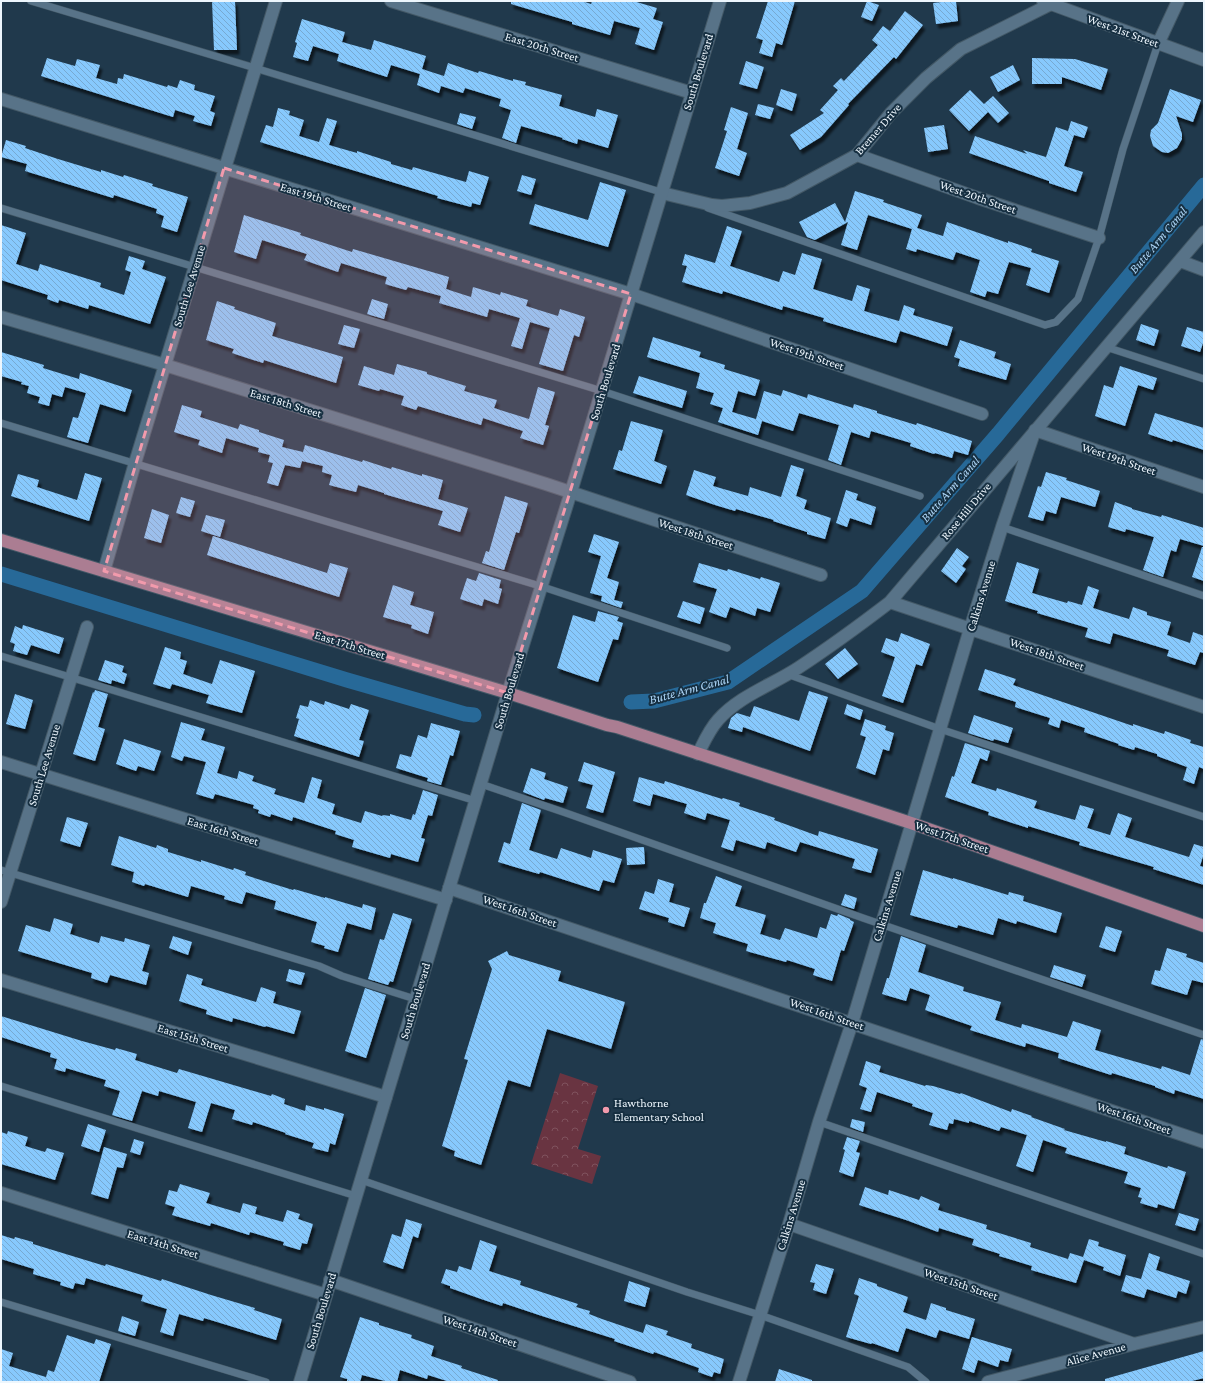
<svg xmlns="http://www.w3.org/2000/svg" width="1205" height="1383" viewBox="0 0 1205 1383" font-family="'Crimson Pro',serif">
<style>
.forest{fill:url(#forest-crowns)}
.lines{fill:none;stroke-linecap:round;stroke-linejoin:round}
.canal{stroke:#276998;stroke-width:15}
.building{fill:url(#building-back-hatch);filter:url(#shadow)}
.service-casing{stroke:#435866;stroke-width:8}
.minor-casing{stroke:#435866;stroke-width:14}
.tertiary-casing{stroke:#435866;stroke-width:14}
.primary-casing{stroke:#435866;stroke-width:14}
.service{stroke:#587388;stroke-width:7}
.minor{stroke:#587388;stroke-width:12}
.tertiary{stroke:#587388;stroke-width:12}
.primary{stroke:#ab7d92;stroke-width:12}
.marked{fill:#f29aac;fill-opacity:0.2;stroke:#f29aac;stroke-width:3;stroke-dasharray:8 5;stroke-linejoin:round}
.poi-dot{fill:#f29aac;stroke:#162f41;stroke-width:1.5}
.labels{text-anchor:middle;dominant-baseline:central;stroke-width:4;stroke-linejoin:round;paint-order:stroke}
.street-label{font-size:12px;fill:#edf6fd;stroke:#162f41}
.poi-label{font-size:12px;fill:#edf6fd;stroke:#162f41;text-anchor:start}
.water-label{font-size:13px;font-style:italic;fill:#abd3f4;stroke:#162f41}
</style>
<defs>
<pattern id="forest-crowns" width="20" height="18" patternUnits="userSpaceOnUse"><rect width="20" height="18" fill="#693441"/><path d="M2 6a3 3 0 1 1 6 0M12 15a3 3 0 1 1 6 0" fill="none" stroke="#7f525d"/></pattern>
<pattern id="building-back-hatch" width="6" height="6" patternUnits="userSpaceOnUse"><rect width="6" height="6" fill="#87c9fd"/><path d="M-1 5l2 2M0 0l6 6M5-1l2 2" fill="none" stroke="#77a9d1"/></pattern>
<filter id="shadow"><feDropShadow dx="2.5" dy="4.5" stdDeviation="1" flood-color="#0009"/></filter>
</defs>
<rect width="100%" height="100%" fill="#20394c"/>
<path class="forest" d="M560 1073 598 1086 578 1149 601 1156 592 1184 531 1164Z"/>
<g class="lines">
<path class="canal" d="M1 574 347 680 465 714 474 715
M631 702 654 701 728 682 862 591 998 434 1204 185"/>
</g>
<path class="building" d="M212 1H235L237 50H214Z
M511 1H582L591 4 592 1H633L657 8 653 19 663 22 654 50 635 44 640 28 614 21 610 35 572 24V22L511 4Z
M768 1H795L782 45 776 43 772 57 759 53 763 40 756 38Z
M867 1 879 5 872 21 861 17Z
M950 1H956L958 21 936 24 933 3Z
M905 11 923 25 896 59 894 57 848 104 849 105 821 137 800 150 790 135 824 113 820 110 838 90 833 86 841 78 844 81 878 45 872 40 883 26 890 31Z
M302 19 345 32 342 42 371 50 374 40 426 56 422 69 444 76 448 63 478 73 479 71 513 81V79L526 82 525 85 562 95 559 106 595 117 597 109 618 115 608 148 578 139 577 144 562 139 563 138 521 126 516 143 502 138 511 110 499 106 501 99 465 88 463 93 441 86 439 93 417 85 420 74 391 65 387 77 337 61 339 54 313 46 308 61 293 57 297 43 295 42Z
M47 58 75 66 77 59 100 65 96 78 117 84 118 78 123 79 124 74 167 87 168 85 177 88 180 80 195 85 194 90 215 96 210 111 215 113 211 126 193 121 195 116 175 110 173 117 41 76Z
M1032 58 1075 59 1108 69 1101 90 1062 77V84H1032Z
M746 61 764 67 757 89 739 84Z
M1013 65 1020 80 998 92 990 77Z
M781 89 797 94 792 111 776 105Z
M1170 89 1201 100 1193 122 1176 116 1182 134V139L1177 148 1168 153 1162 152 1153 146 1150 136 1151 130 1158 123Z
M970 90 984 104 993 96 1009 113 998 123 988 112 969 131 949 110Z
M758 104 774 108 770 119 755 115Z
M731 107 748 113 737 149 747 153 739 176 715 168 727 131 724 130Z
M278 108 290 111 289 115 304 120 299 136 319 142 327 118 337 121 329 145 357 153V151L391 162V164L412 170 413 167 466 182 469 171 489 177 480 205 472 203 471 207 437 198 438 196 260 142 266 125 273 127Z
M460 113 476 117 472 129 457 124Z
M1071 121 1088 127 1084 138 1074 135 1064 166 1083 172 1076 192 1049 183V181L969 153 975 136 1027 154 1023 150 1046 157 1056 127 1068 131Z
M944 125 948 149 928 152 924 128Z
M6 140 26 146 25 148 58 159 101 172V170L123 177 124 175 153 184 152 186 188 197 177 232 161 227 164 216 156 213 157 209 114 195 113 198 25 171 27 164 1 157Z
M522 175 536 179 531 195 517 191Z
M600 182 626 190 608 247 529 224 535 204 588 220Z
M855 191 884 200 883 202 922 215 917 228 943 236 947 222 1008 243V241L1032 249 1031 252 1059 261 1049 293 1026 285 1031 268 1009 262 998 294 987 291 985 297 970 292 980 260 956 252 953 260 917 249 916 252 906 249 912 229 868 215 857 250 841 245 848 222 815 240 807 237 799 222 835 203 845 222Z
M244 215 301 233 300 235 352 252 353 249 449 277 446 289 471 297 473 287 500 295 501 292 528 300 526 306 558 316 560 309 585 317 579 337 574 335 563 371 539 364 550 328 530 322 522 349 511 346 520 318 489 309 487 317 439 303 441 296 408 287 406 290 385 284 387 277 341 263 338 272 304 260 307 254 262 240 256 259 234 252Z
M1 225 26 233 16 264 38 271 40 264 101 283 100 287 124 295 131 272 125 270 129 256 145 261 142 269 166 277 150 324 89 305 88 309 59 300 58 303 47 299 48 295 1 280Z
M727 226 742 231 730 266 779 282 783 271 795 275 802 253 822 259 813 289 852 301 857 285 870 289 864 311 899 321 904 305 915 309 913 315 953 327 947 346 900 331 896 343 823 321 824 318 783 306 782 310 723 291 722 294 682 282 687 266 682 265 685 254 715 263Z
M372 299 388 304 384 319 367 314Z
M217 301 235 307 234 309 276 323 272 336 343 357 336 383 264 360 263 363 232 353 234 349 206 340Z
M1141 324 1159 330 1154 346 1136 340Z
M344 325 360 329 354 348 338 344Z
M1187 327 1204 332V340L1200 352 1181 346Z
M653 337 701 352 699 357 725 365 724 369 760 380 755 396 738 391 732 412 756 419 764 391 781 396 783 390 807 398 808 394 853 408 854 404 877 411V413L916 425 917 423 972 441 968 455 954 451 952 458 935 453 934 454 910 446 911 443 871 431 869 438 851 432 841 465 828 460 839 425 799 413 793 431 762 421 758 435 718 422 723 408 710 404 714 393 696 388 700 373 647 357Z
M960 340 996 352 994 358 1011 364 1006 380 958 366 960 359 954 357Z
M1 352 44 365 43 368 79 379 80 373 132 390 125 412 100 404 88 443 67 437 73 417 78 418 86 393 65 387 62 397 52 394 49 406 38 403 40 397 27 393 29 386 21 384 22 382 1 376Z
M397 364 427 372V374L466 386 464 391 497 400 494 408 529 419 538 387 555 392 545 425 549 426 543 445 520 438 523 431 483 418 481 425 418 406 416 410 401 405 404 396 380 389 379 391 358 385 364 366 394 375Z
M1120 366 1157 378 1153 390 1138 385 1125 426 1095 416 1104 385 1113 388Z
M639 376 687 391 682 408 633 393Z
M182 405 202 411 200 417 238 429 240 424 259 430V432L284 440 282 447 303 452 305 445 362 462 363 460 391 469 392 467 422 476V474L443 480 438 499 468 508 460 532 438 525 443 511 384 494V493L358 485 356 492 329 485 332 475 322 472 323 466 302 461 300 468 285 465 278 486 267 483 273 463 268 462 270 455 258 452 259 448 226 438 222 453 198 445 200 440 174 432Z
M1155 413 1204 428V450L1173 440 1172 442 1148 434Z
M631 421 663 430 654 461 667 466 661 484 613 469 619 450 622 451Z
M791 465 804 469 796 496 807 500 804 509 831 518 825 539 807 534V532L773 521 774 520 736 509 735 511 715 505 686 495 694 470 716 477 713 486 748 496 750 487 781 497Z
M1046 472 1067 478 1066 480 1100 491 1095 507 1061 497 1056 514 1046 511 1043 521 1028 517 1038 486 1041 487Z
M85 473 102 478 89 521 11 496 18 474 39 480 37 487 77 500Z
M846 490 858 494 856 500 876 507 871 525 850 518 847 527 836 523Z
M505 496 528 503 519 533 516 532 504 570 482 563 486 551 489 552Z
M181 497 195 501 190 517 176 513Z
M1115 502 1132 508V509L1161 517 1162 515 1204 528V546L1180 539 1176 552 1171 550 1163 577 1143 570 1154 537 1126 529 1125 532 1108 527Z
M152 509 169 515 161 543 144 538Z
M206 515 225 520 220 537 201 531Z
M594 534 619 542 607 578 619 582 614 600 623 602 621 608 601 601 602 596 590 593 601 556 588 552Z
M213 536 327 573 330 563 348 568 339 597 207 555Z
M1202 547H1204V581L1192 577Z
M957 548 969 557 962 566 966 569 956 583 941 571Z
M1017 562 1039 569 1032 593 1067 603 1068 601 1082 605 1088 586 1099 590 1093 608 1129 619 1133 607 1147 612V615L1171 622 1167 635 1190 643 1193 632 1204 636V653L1200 652 1195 665 1167 656 1169 650 1113 633 1110 644 1085 637 1088 628 1037 613 1038 611 1005 601Z
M699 563 727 571 728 569 760 579 761 577 780 583 770 612 757 608 755 616 730 607 726 618 709 612 717 589 693 582Z
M479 573 501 580 499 588 502 589 498 604 484 599 482 606 460 599 467 578 476 581Z
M393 585 414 592 410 605 434 612 428 634 411 628 412 625 383 617Z
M683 601 705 608 700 624 677 617Z
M598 611 619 617 617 621 623 623 618 640 613 639 598 682 557 668 573 615 595 622Z
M23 625 64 638 59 654 31 645 27 655 13 651 15 644 10 642 15 626 22 629Z
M901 633 930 644 922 666 916 664 903 703 882 696 895 657 881 652 886 638 898 642Z
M165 647 181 652 180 659 187 661 183 674 212 684 220 660 255 671 242 713 206 703 209 695 172 684 170 689 153 684Z
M845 648 858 664 838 679 825 664Z
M105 660 124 666 122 672 127 674 124 684 112 680 111 684 98 680Z
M985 669 1016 679 1013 685 1133 726V724L1164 734 1165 731 1191 740 1190 743 1204 747V769L1199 767 1194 784 1183 780 1187 767 1157 756V754L1135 747 1134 750 1118 745 1119 744 1084 732 1085 728 1061 720 1059 728 1048 724 1050 718 1015 707 1016 702 978 690Z
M95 690 108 694 98 727 105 729 95 761 73 754 93 692 94 693Z
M809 691 828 697 810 751 743 727 742 732 728 728 731 718 737 713 750 717 754 706 799 721Z
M15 694 33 700 25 729 6 724Z
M310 700 324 705 325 701 349 709 351 704 369 710 359 740 364 741 359 757 294 736 299 719 296 718 300 705 308 707Z
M847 704 863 710 860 720 844 714Z
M974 715 1013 728 1008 743 994 739 993 741 968 733Z
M865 719 886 726 885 730 894 733 889 751 883 749 875 775 856 768 866 737 860 735Z
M181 722 205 729 201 740 225 747 217 773 237 779 239 771 254 776 252 781 276 789 274 794 304 803 312 777 322 780 317 798 335 804 332 814 361 823 365 811 382 816 383 815 390 816V814L411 820 413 814 415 815 423 790 438 795 432 816 428 815 421 838 425 839 418 862 391 854 390 858 352 847 354 840 335 834 336 831 293 817 292 821 271 814 270 817 258 813 259 810 253 808 254 805 215 794 213 799 196 794 206 762 184 756 182 761 171 757Z
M431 723 460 731 453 756 450 755 441 785 427 781 428 778 396 768 400 754 411 757 418 735 427 738Z
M124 739 161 751 154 771 138 766 136 771 116 764Z
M965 743 990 751 987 761 980 758 971 783 996 791 997 788 1037 801 1034 808 1075 820 1080 805 1094 809 1087 828 1110 835 1118 813 1132 818 1125 837 1189 857 1194 844 1204 847V853L1200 866 1204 867V885L1153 869 1154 867 1079 845 1080 842 1028 826V828L988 815 989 812 945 797 952 776 954 777Z
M584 762 615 772 603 813 586 808 593 785 578 781Z
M531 768 546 773 544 779 568 787 563 803 545 798 544 800 523 792Z
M639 777 664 784 665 781 722 799 723 798 740 803 739 806 775 818 774 820 818 836 819 831 878 849 871 873 852 868 855 859 800 842 796 852 767 842 765 849 736 840 733 851 721 847 730 820 707 813 705 820 684 813 687 804 653 794 650 806 633 801Z
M522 803 541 810 529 850 557 859 561 848 591 858 593 850 622 859 614 883 603 880 599 891 540 872 539 874 498 862 504 842 510 844Z
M67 817 88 823 80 847 60 841Z
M119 836 156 848 157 845 168 849V852L201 862V860L233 870 234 868 246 872 245 875 293 890 294 889 325 898V897L362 908 363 904 376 908 371 930 347 923 338 952 324 948 325 946 311 942 317 922 274 909 276 901 246 892 242 904 224 899 225 896 191 886 188 897 145 884 144 886 132 882 134 872 111 865Z
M644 847 645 864 627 865 626 848Z
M923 870 953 879V878L1008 895 1009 892 1024 896 1023 901 1062 913 1056 933 1017 921 1016 924 998 918 993 935 958 925 957 928 910 915Z
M716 876 742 886 735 906 766 915 760 934 780 940 785 928 817 938 820 927 826 929 831 914 837 916 838 914 850 919V920L854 922 844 951 841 950 832 981 813 975 815 969 787 960 786 962 746 951 748 944 713 933 716 923 700 918 704 903H706Z
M658 879 674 884 669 902 690 908 684 927 668 922 669 918 639 909 645 891 654 894Z
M845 894 857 898 854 909 841 905Z
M393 913 412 919 393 982 390 981 388 985 368 979 380 939 384 940Z
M54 918 73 924 70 934 99 943 101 936 124 942 125 938 150 945 142 971 149 973 146 985 110 975 107 983 91 978 92 973 18 951 26 925 50 932Z
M1106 926 1122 931 1115 952 1099 947Z
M173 936 192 942 188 955 169 948Z
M901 936 926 945 918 972 964 987 963 991 1001 1002 995 1020 1021 1028 1022 1024 1067 1037 1073 1021 1101 1030 1095 1050 1161 1069 1162 1066 1190 1075 1201 1039 1204 1040V1099L1175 1090 1174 1094 1155 1087V1086L1112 1073 1111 1075 1058 1058 1059 1053 1026 1043 1025 1047 970 1030 972 1026 925 1010 930 995 910 988 906 1001 882 994 887 978H889Z
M1167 948 1187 954 1186 957 1204 963V983L1192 980 1187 995 1151 984 1155 970 1160 971Z
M507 951 509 955 561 971 558 981 625 1002 611 1049 547 1029 530 1087 508 1080 481 1165 454 1156 455 1151 442 1146 468 1060 464 1059 492 969 488 961Z
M1054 965 1086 975 1082 987 1050 977Z
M289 969 305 973 301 985 286 981Z
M187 974 203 979 201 985 256 1002 261 987 276 992 273 1003 301 1011 294 1034 266 1026 265 1027 233 1018 232 1022 206 1014 207 1010 179 1001Z
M365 988 386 995 366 1058 345 1051Z
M1 1016 82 1041 115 1050 116 1048 137 1054 135 1060 177 1073 179 1069 271 1096 272 1094 285 1099 284 1104 305 1111 306 1105 324 1110V1108L344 1114 335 1145 330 1143 328 1152 312 1148 314 1143 285 1134 286 1133 253 1122 252 1125 232 1119 235 1110 211 1103 202 1132 188 1128 196 1102 159 1091 158 1096 142 1091 132 1121 112 1115 120 1091 104 1086 106 1080 66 1068 65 1072 54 1069 57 1059 50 1057 51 1053 1 1037Z
M866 1061 881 1066 879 1072 925 1086 926 1085 933 1086 960 1094 961 1093 1011 1112 1012 1109 1032 1116 1031 1117 1065 1129 1064 1130 1106 1142V1141L1126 1147 1124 1154 1167 1168 1168 1166 1186 1172 1174 1209 1158 1204 1157 1208 1140 1203 1142 1198 1138 1197 1141 1188 1124 1183 1128 1172 1065 1153 1067 1148 1043 1140 1033 1172 1016 1166 1027 1135 1001 1127 999 1131 969 1121V1123L954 1119 953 1124 949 1123 947 1130 929 1125 933 1113 912 1106 913 1104 877 1092 871 1112 860 1109 867 1088 859 1085Z
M852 1119 865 1122 863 1132 850 1127Z
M88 1124 106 1130 99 1152 81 1146Z
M8 1131 28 1137 25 1146 45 1152 47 1148 64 1153 55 1180 1 1164V1132L7 1134Z
M847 1137 860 1141 856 1152 860 1153 853 1177 839 1172 845 1150 843 1149Z
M134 1139 144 1142 140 1155 130 1152Z
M104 1147 127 1154 123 1168 117 1167 108 1199 91 1194Z
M180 1184 210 1193 206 1203 240 1213 243 1203 257 1207 255 1214 283 1222 287 1210 300 1214 298 1219 313 1224 307 1244 302 1243 300 1250 283 1245 284 1242 250 1232 249 1235 211 1223 210 1226 172 1215 175 1207 165 1204 169 1190 177 1192Z
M865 1187 888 1195 889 1190 919 1200 921 1196 940 1204 938 1210 987 1225 986 1229 1031 1243 1030 1247 1068 1259 1070 1253 1083 1257 1089 1239 1099 1242 1098 1246 1126 1255 1120 1276 1103 1270 1104 1267 1084 1260 1076 1283 1031 1270 1032 1266 999 1256 1000 1254 972 1245 974 1239 939 1228 938 1232 906 1220 859 1205Z
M1179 1213 1199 1219 1195 1231 1175 1225Z
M406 1219 422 1224 418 1238 413 1236 403 1269 383 1262 392 1234 401 1237Z
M1 1235 14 1239 15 1237 33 1242V1244L105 1266 106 1264 161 1281 162 1279 211 1295 255 1308 254 1310 282 1319 276 1340 204 1318 203 1321 179 1314 173 1336 160 1332 167 1309 141 1301 143 1295 86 1278 84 1285 75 1283 73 1289 60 1285 61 1282 33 1274 34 1269 1 1259Z
M480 1240 497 1246 489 1271 521 1281 520 1285 578 1304 576 1307 590 1311 589 1314 602 1319 643 1333 646 1324 668 1331 666 1335 692 1344 691 1348 724 1359 720 1374 714 1372 712 1377 698 1372 699 1368 654 1352 653 1354 614 1341 615 1339 542 1316 503 1303 502 1306 484 1300 450 1288V1286L441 1283 446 1269 457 1272 459 1266 471 1270Z
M1149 1253 1160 1257 1156 1270 1190 1281 1186 1294 1178 1291 1176 1298 1147 1289 1144 1298 1121 1291 1126 1275 1141 1279Z
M816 1264 834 1269 826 1294 813 1290 815 1283 810 1282Z
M859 1278 877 1284V1286L908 1297 903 1312 926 1320 931 1303 946 1308V1310L975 1319 969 1339 939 1330 936 1338 906 1328 898 1352 872 1343 871 1344 846 1337 859 1296 854 1294Z
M629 1281 650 1288 645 1307 624 1301Z
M122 1316 139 1322 135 1336 118 1331Z
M360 1317 379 1323V1325L412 1335 411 1338 434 1346 431 1356 462 1366 461 1368 498 1380 497 1382H450L428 1375 427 1379 400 1370 397 1382H389L362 1375 360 1382H347V1379L340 1377Z
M67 1335 94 1344 96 1339 111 1344 99 1382H1V1349L13 1353 9 1366 46 1377 48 1370 54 1372Z
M972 1337 1012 1349 1008 1362 1000 1360 998 1367 978 1360 974 1373 962 1369Z
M1204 1351V1378L1188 1382H1105V1379Z
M779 1369 812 1380V1382H775Z"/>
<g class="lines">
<g class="service-casing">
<path id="service" d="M31 1 255 68 664 193
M1 208 602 391 920 496
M708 208 1045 325 1056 322 1078 299 1099 238 1123 149 1158 44
M1106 347 1204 379
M1 423 540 586 727 648
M1002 527 1204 596
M1 656 476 801
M787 674 940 729 1204 817
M481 784 566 813 863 918 1204 1035
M1 870 319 966 342 976 415 999
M1 1086 356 1196
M819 1122 1204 1254
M361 1180 687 1292 760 1315 908 1367 926 1382
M1 1302 266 1382"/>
</g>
<g class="minor-casing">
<path id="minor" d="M391 1 692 93
M1043 1 1204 60
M1158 44 1178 1
M1 99 631 294 982 414
M857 155 978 198 1099 238
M662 193 712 205 722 206 750 203 787 193 857 155 891 113 926 78 961 49 1051 4
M1180 261 1204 270
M1 317 165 365 546 484 821 575
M104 571 135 463 276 1
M890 602 1204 707
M698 754C704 742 709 730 718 720 739 696 772 685 798 668 830 647 860 625 890 602L1204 232
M1 762 446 900
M449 888 1204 1142
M1 902 87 627
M1 980 386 1097
M1 1193 326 1295
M789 1224 1134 1344
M330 1280 630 1382
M739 1382 789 1224 819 1122 852 1023 970 629 1002 527 1035 430 1204 487
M988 1382 1134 1344 1204 1327"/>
</g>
<g class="tertiary-casing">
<path id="tertiary" d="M300 1382 508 693 571 492 720 1"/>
</g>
<g class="primary-casing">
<path id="primary" d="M1 540 508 693 607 725 617 727 911 823 1204 926"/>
</g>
<use href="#service" class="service"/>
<use href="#minor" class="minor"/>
<use href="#tertiary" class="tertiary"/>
<use href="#primary" class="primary"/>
</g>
<path class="marked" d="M224 168 631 294 508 693 104 571Z"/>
<circle class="poi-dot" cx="606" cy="1110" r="4"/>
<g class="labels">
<g class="street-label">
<text transform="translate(1123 31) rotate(20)">West 21st Street</text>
<text transform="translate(542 47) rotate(17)">East 20th Street</text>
<text transform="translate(698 72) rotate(-73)">South Boulevard</text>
<text transform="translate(878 129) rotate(-49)">Bremer Drive</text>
<text transform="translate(316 197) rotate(17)">East 19th Street</text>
<text transform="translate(978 197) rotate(19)">West 20th Street</text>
<text transform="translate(189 286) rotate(-73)">South Lee Avenue</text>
<text transform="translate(807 354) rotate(19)">West 19th Street</text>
<text transform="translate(605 382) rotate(-73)">South Boulevard</text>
<text transform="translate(286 403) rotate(17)">East 18th Street</text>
<text transform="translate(1119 459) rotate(19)">West 19th Street</text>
<text transform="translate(966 511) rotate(-50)">Rose Hill Drive</text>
<text transform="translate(696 534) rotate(18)">West 18th Street</text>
<text transform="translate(981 596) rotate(-73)">Calkins Avenue</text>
<text transform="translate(350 645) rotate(17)">East 17th Street</text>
<text transform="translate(1047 654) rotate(19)">West 18th Street</text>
<text transform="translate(509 691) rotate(-73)">South Boulevard</text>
<text transform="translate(44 765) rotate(-73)">South Lee Avenue</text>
<text transform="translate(223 831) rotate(17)">East 16th Street</text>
<text transform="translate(952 837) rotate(19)">West 17th Street</text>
<text transform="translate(887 906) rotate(-73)">Calkins Avenue</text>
<text transform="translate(520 911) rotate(19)">West 16th Street</text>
<text transform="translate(415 1001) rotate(-73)">South Boulevard</text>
<text transform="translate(827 1014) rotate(19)">West 16th Street</text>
<text transform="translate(193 1038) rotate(17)">East 15th Street</text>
<text transform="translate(1134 1118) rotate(19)">West 16th Street</text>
<text transform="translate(791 1215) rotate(-73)">Calkins Avenue</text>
<text transform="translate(163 1244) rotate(17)">East 14th Street</text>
<text transform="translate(961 1284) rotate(19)">West 15th Street</text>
<text transform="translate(321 1311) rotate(-73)">South Boulevard</text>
<text transform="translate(480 1331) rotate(19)">West 14th Street</text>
<text transform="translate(1096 1354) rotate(-15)">Alice Avenue</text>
</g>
<g class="poi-label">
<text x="614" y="1103">Hawthorne<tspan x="614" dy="14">Elementary School</tspan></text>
</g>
<g class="water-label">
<text transform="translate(1158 240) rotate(-50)">Butte Arm Canal</text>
<text transform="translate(950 489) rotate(-49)">Butte Arm Canal</text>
<text transform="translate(689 689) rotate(-15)">Butte Arm Canal</text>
</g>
</g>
<rect width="1205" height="1383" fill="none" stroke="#edf6fd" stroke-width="4"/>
</svg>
